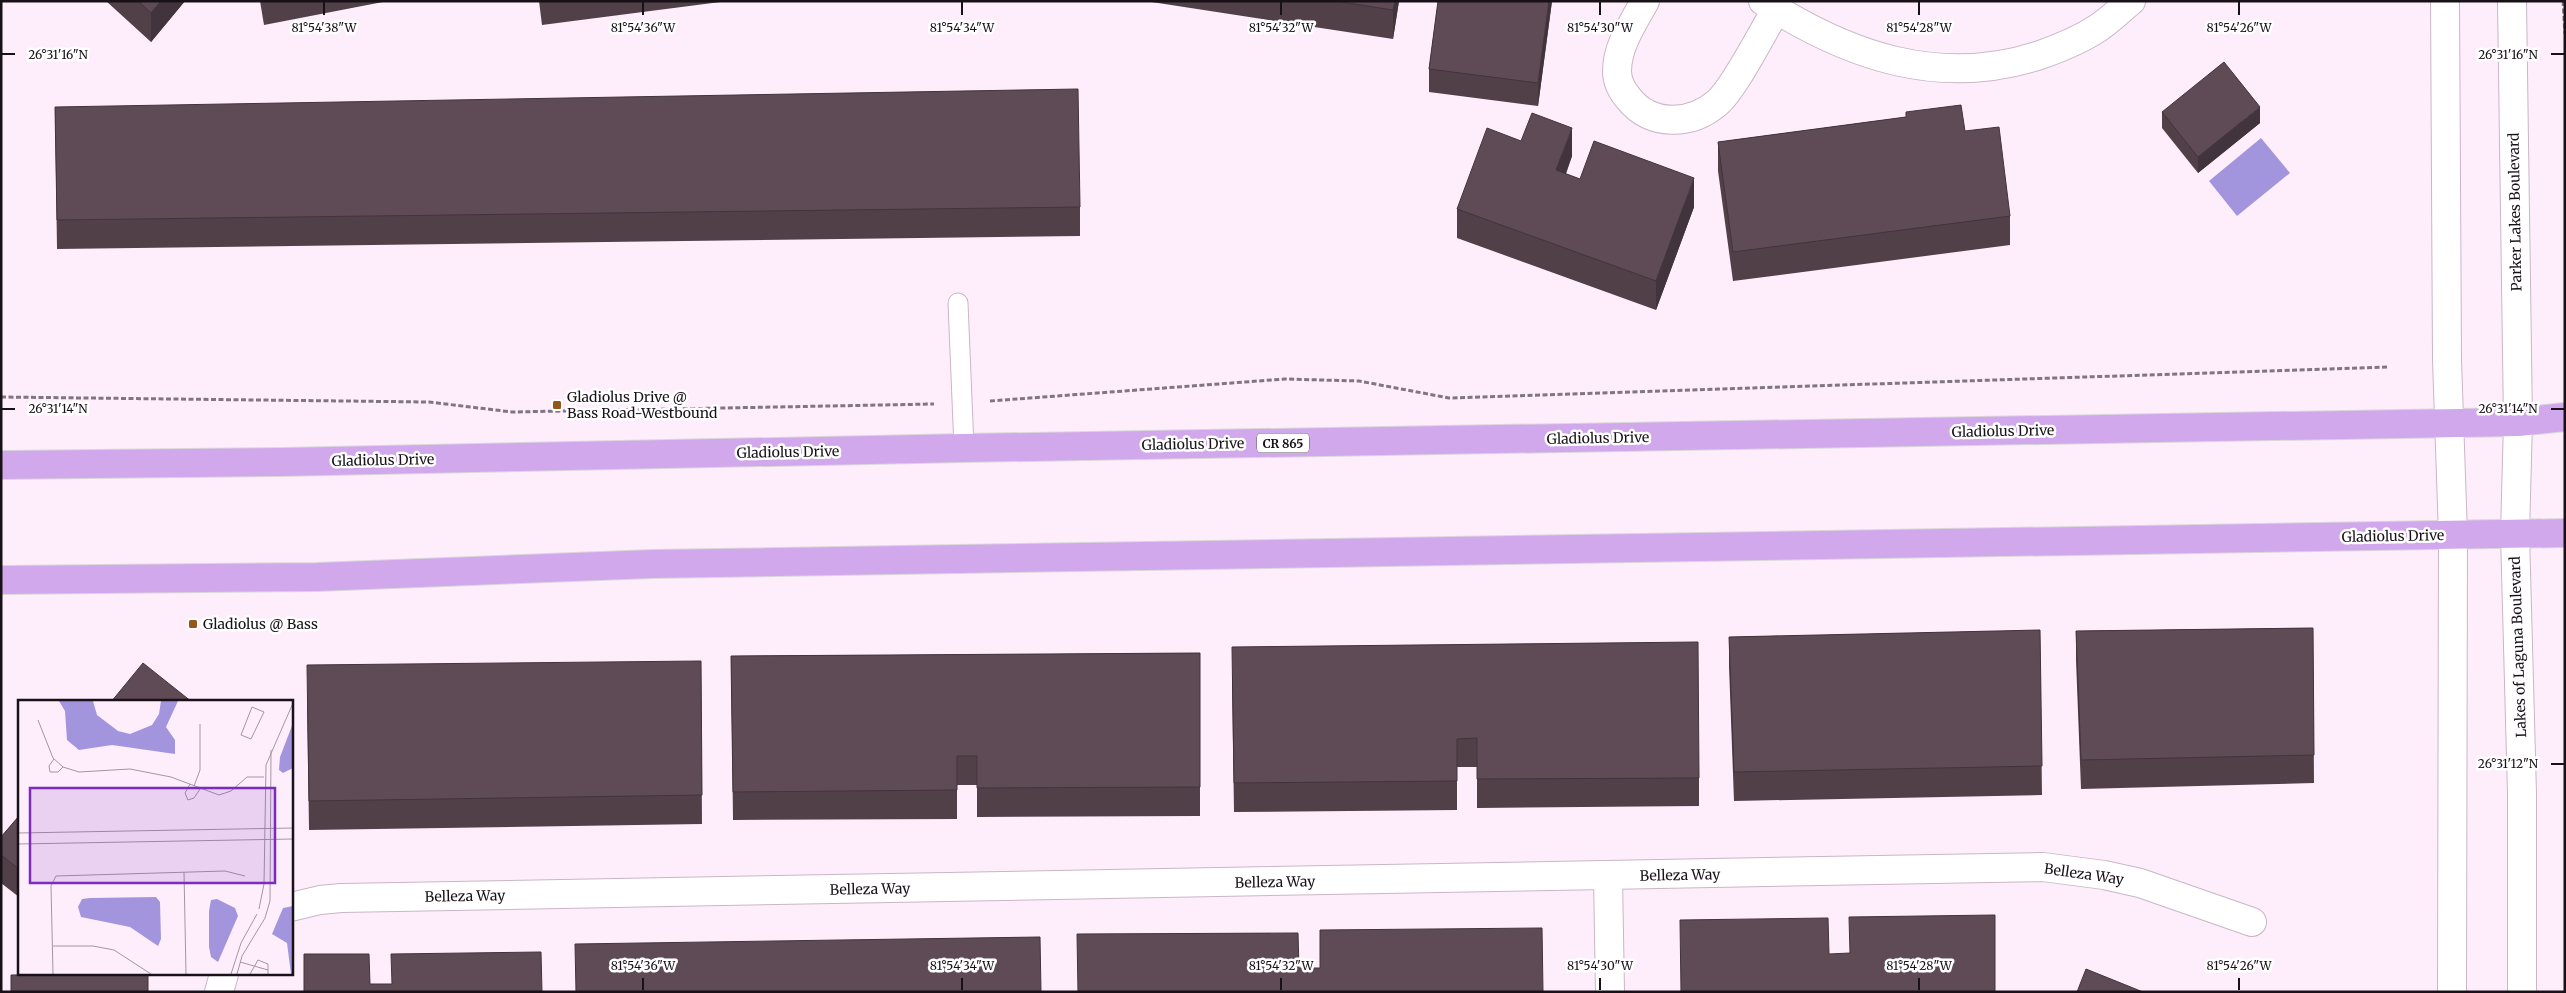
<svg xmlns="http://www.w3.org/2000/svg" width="2566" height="993" viewBox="0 0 2566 993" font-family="Merriweather,serif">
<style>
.water{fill:#a395dd}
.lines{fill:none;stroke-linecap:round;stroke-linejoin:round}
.lane-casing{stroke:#c9b6c7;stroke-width:21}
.street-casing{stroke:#c9b6c7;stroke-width:30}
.primary-casing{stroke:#dad9da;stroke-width:30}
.path{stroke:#80767f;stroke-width:3;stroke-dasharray:5 2.5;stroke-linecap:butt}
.lane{stroke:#fff;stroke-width:19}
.street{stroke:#fff;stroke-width:28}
.primary{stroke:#d1a8eb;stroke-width:28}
.wall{fill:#524049}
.shaded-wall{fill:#42343c}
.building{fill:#5f4b55;stroke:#42343c}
.ticks{fill:none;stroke:#181218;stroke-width:2}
.poi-dot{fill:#94561b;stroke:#fff;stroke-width:2}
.labels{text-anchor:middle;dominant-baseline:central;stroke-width:5;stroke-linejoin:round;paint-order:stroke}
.shield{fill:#fff;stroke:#5d595d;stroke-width:1}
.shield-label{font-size:12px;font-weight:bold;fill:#181218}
.street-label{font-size:14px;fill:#181218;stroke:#fff}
.poi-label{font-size:14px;fill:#181218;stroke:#fff;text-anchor:start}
.inset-road{fill:none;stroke:#a296a1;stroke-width:1}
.view{fill:#7b2cbf;fill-opacity:0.15;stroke:#7b2cbf;stroke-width:2.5}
.inset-edge{fill:none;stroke:#181218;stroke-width:2.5}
.ticks-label{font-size:12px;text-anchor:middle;fill:#181218;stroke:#fff;stroke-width:5;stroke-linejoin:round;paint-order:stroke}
</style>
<rect width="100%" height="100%" fill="#feeefc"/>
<path class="water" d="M2261 138 2290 173 2237 216 2209 181Z"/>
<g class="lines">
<g class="lane-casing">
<path id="lane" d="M958 303 964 448"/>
</g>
<g class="street-casing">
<path id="street" d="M1645 1C1633 23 1617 46 1617 71 1617 81 1622 91 1629 99 1651 126 1690 126 1717 103 1734 89 1763 31 1776 10
M1763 1C1848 56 1940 88 2040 55 2060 48 2080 40 2098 28 2110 20 2120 10 2131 1
M2445 1 2447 360 2453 535 2452 992
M2512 1 2518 422 2515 534 2522 794V992
M1608 877 1610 992
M291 907 320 900 341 898 2043 867 2104 875 2140 883 2252 922
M219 992 224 974"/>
</g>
<g class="primary-casing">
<path id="primary" d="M1 465 282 462 964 448 2518 422 2565 417
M1 580 317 577 652 564 2565 533"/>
</g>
<path class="path" d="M2563 1 2565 34
M1 397 429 402 512 412 934 404
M990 401 1285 379 1359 381 1449 398 2389 367"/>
<use href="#lane" class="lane"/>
<use href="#street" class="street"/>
<use href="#primary" class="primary"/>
</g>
<path class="wall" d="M106 1H185L151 42Z
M260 1H388L264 25Z
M539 1H728L542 25Z
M1145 1H1399L1393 39Z
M1438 1H1552L1538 106 1429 92V69Z
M55 107 1080 207V236L57 249Z
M1906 112 1965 131 2010 216V245L1733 281 1718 171V142L1906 117Z
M2162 112 2260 123 2198 173 2162 128Z
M1521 141 1572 156 1566 174 1580 179 1694 207 1656 310 1457 238V209Z
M2313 628 2314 783 2081 789 2076 660V631Z
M2040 630 2042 795 1734 801 1729 666V637Z
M1200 653V816L977 817V785H957V819L733 820 731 656Z
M701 661 702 824 309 830 307 694Z
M1232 676 1699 778V806L1477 808V767H1457V810L1234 812Z
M19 816V897L1 883V837Z"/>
<path class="shaded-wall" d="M161 1H185L151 42V13Z
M1395 1H1399L1393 39V10Z
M1549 1H1552L1538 106V83Z
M2260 107V123L2198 173V157Z
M1572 128V156L1556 199V170Z
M1694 178V207L1656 310V281Z"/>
<path class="building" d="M138 1H161L151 13Z
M1335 1H1395L1393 10Z
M1438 1H1549L1538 83 1429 69Z
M2224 62 2260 107 2198 157 2162 112Z
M1078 89 1080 207 57 220 55 107Z
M1961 105 1965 131 1999 127 2010 216 1733 252 1718 142 1906 117V112Z
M1532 113 1572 128 1556 170 1580 179 1594 141 1694 178 1656 281 1457 209 1487 128 1521 141Z
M2313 628 2314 755 2081 760 2076 631Z
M2040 630 2042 766 1734 772 1729 637Z
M1698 642 1699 778 1477 779V738L1457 739V781L1234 783 1232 647Z
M1200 653V787L977 788V756H957V790L733 792 731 656Z
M701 661 702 795 309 801 307 665Z
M143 663 192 702H111Z
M19 816V869L1 855V837Z
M1995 915V992H1681L1680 920 1828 918 1829 954 1850 953 1849 917Z
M1542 928 1543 992H1078L1077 934 1298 933 1299 968H1320V930Z
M1040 937 1041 992H576L575 944Z
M541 952 542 992H304V954H369L370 984H392L391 954Z
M2086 969 2143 992H2077Z
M76 974H148V992H11V975Z"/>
<path class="ticks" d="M324 2V15M643 2V15M962 2V15M1281 2V15M1600 2V15M1919 2V15M2239 2V15M2 54H15M2551 54H2564M2 409H15M2551 409H2564M2551 764H2564M643 978V990M962 978V990M1281 978V990M1600 978V990M1919 978V990M2239 978V990"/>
<g class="poi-dot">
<rect x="552" y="400" width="10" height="10" rx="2.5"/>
<rect x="188" y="619" width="10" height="10" rx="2.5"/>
</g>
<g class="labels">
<rect class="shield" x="1257" y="433.5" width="52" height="19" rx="4"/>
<g class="shield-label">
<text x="1283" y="443">CR 865</text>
</g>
<g class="street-label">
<text transform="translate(2515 212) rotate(-91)">Parker Lakes Boulevard</text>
<text transform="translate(2003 431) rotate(-1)">Gladiolus Drive</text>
<text transform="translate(1598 438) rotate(-1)">Gladiolus Drive</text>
<text transform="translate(1193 444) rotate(-1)">Gladiolus Drive</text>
<text transform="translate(788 452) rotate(-1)">Gladiolus Drive</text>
<text transform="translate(383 460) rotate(-1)">Gladiolus Drive</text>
<text transform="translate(2393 536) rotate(-1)">Gladiolus Drive</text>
<text transform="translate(2518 647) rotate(-92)">Lakes of Laguna Boulevard</text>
<text transform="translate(2084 874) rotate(8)">Belleza Way</text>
<text transform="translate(1680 875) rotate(-1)">Belleza Way</text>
<text transform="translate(1275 882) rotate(-1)">Belleza Way</text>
<text transform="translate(870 889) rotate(-1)">Belleza Way</text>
<text transform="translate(465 896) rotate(-1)">Belleza Way</text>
</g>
<g class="poi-label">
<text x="567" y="397">Gladiolus Drive @<tspan x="567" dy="16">Bass Road-Westbound</tspan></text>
<text x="203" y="624">Gladiolus @ Bass</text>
</g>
</g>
<g transform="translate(18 700)">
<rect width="275" height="275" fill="#feeefc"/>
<path d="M41 1H75L79 15 100 31 112 34 134 25 141 14 143 1H160L148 27 157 40V54L94 45 61 50 49 40 47 11ZM275 23V68L265 73 261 70 262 57ZM138 197 142 202 143 239 140 246 112 227 63 217 60 207 64 199 72 198ZM199 199 217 208 220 216 200 262 193 257 191 247V211L193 200ZM275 206V274H273L269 243 254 234 265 208Z" fill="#a395dd"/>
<path class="inset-road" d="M234 7 246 12 233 39 223 35ZM20 20 35 58 45 67 61 72 112 69 153 77 201 95 213 91 229 77H246M36 59 31 66 32 72H40L45 67M172 84 167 93 170 100 176 98 182 89M176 86 182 70V24M0 133 275 128M0 144 275 139M166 172 168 274M241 209 246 184 248 65 275 3M35 246H75L96 250 133 274M222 262 250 270M35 274 33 186 38 176 207 171 227 176M213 274 223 243 239 214M219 274 224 256 247 218 252 201 253 50M232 274 240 260 250 264V274"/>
<path class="view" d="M12 88H257V183H12Z"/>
<rect width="275" height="275" class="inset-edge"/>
</g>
<g class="ticks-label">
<text x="324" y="32">81°54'38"W</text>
<text x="643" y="32">81°54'36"W</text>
<text x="962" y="32">81°54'34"W</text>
<text x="1281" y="32">81°54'32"W</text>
<text x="1600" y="32">81°54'30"W</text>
<text x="1919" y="32">81°54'28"W</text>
<text x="2239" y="32">81°54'26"W</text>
<text x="58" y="59">26°31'16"N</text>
<text x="2508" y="59">26°31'16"N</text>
<text x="58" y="413">26°31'14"N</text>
<text x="2508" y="413">26°31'14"N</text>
<text x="2508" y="768">26°31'12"N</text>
<text x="643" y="970">81°54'36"W</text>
<text x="962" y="970">81°54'34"W</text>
<text x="1281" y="970">81°54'32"W</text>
<text x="1600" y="970">81°54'30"W</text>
<text x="1919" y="970">81°54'28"W</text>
<text x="2239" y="970">81°54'26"W</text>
</g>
<rect width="2566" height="993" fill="none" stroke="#181218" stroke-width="5"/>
</svg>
